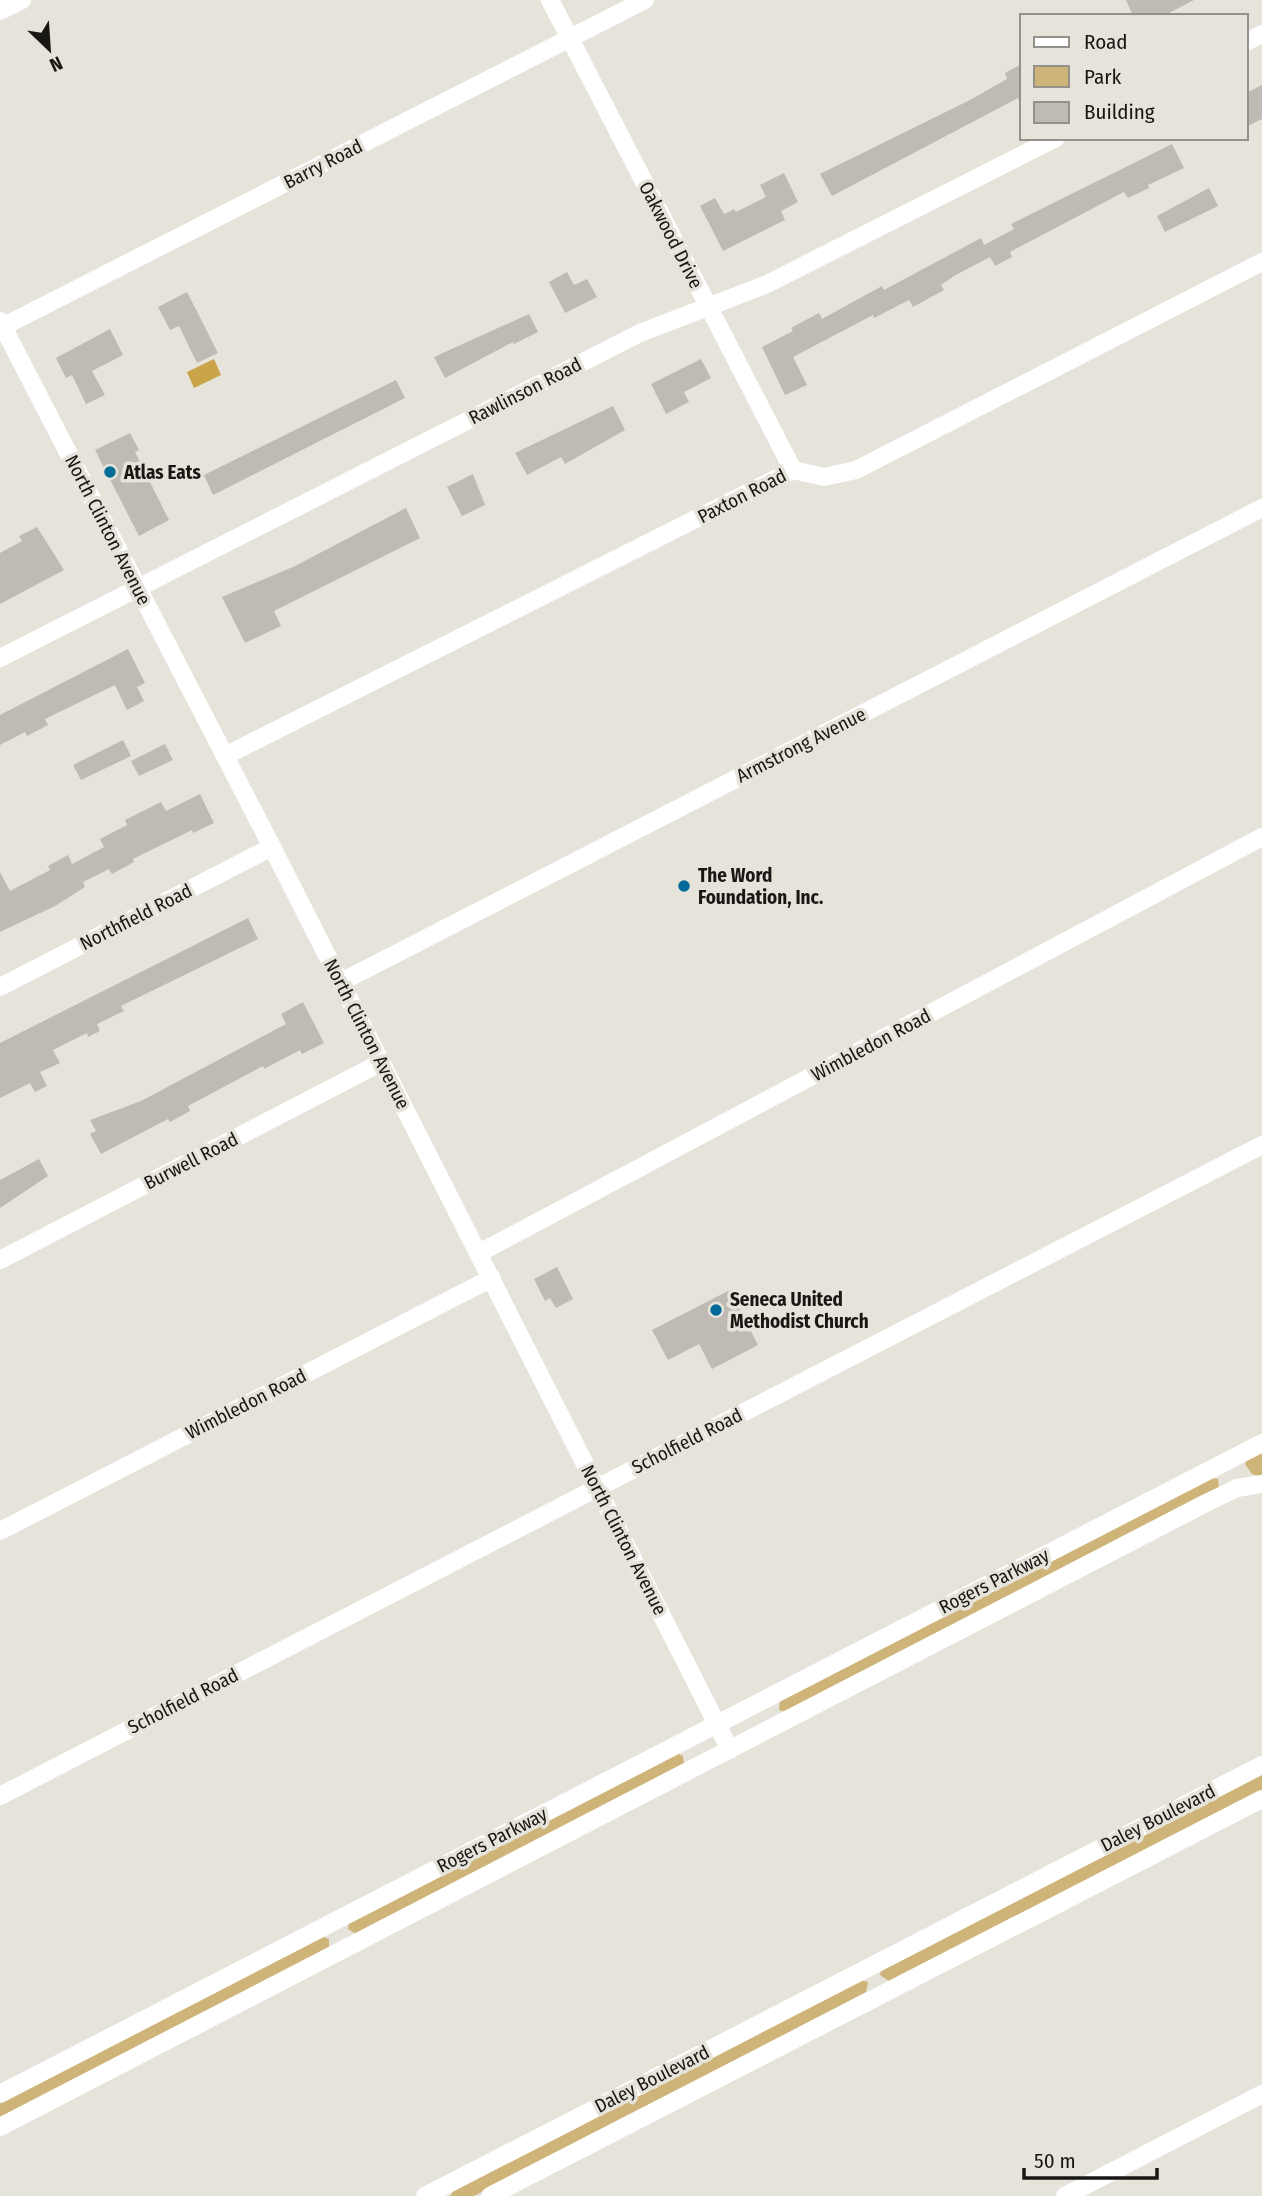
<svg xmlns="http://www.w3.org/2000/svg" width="1262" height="2196" viewBox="0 0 1262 2196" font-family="'Fira Sans Condensed',sans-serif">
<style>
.green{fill:#ceb478}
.water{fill:#caa448}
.building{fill:#bfbbb4}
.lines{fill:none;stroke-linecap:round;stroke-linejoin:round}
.minor{stroke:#fff;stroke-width:18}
.poi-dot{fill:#026b98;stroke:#e6e3db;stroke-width:2.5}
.labels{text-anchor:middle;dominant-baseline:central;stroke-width:7;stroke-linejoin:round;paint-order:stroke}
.street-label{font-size:19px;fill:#181714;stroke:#e6e3db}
.poi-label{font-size:19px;font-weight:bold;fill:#181714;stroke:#e6e3db;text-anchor:start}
</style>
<rect width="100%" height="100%" fill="#e6e3db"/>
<path class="green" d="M1262 1451V1477L1252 1474 1245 1464 1247 1459Z
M1211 1478 1218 1479 1219 1488 786 1712 779 1710 780 1700Z
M677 1753 683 1756 684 1765 356 1934 348 1929 349 1922Z
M1262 1773V1790L889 1981 880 1975 881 1971Z
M321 1936 329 1939V1948L0 2118V2102Z
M860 1980 868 1982 866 1992 474 2196H450L454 2190Z"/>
<path class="water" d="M214 359 221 375 194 388 187 372Z"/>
<path class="building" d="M1126 0H1194L1163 16H1133Z
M1022 64V108L1018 98 832 196 820 174 970 100 1007 79 1005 73Z
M1262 85V119L1246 127V93Z
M1172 144 1184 168 1148 185 1149 188 1128 198 1124 192 1010 252 1012 257 995 266 990 257 954 276 941 285 944 290 913 307 909 300 874 318 873 315 793 357 807 385 785 395 762 347 793 331 791 328 819 313 822 319 882 286 884 290 981 238 984 245 1014 229 1011 224Z
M784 173 798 202 781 211 785 220 723 251 700 206 715 198 724 214 734 209 736 212 766 197 760 185Z
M1209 188 1218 206 1165 232 1157 216Z
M567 272 574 285 587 279 597 297 565 313 549 282Z
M187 292 218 353 197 363 179 326 170 330 158 307Z
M529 314 538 332 514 344 513 342 445 378 434 357Z
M110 329 123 355 92 371 105 395 86 404 72 375 66 378 56 358Z
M701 359 711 378 684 392 689 402 666 414 651 384Z
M396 380 405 398 213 495 204 475Z
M613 406 625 430 565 464 561 457 527 475 515 453Z
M130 433 139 450 135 452 169 520 139 536 95 450Z
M473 474 485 505 462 516 447 487Z
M406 508 420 538 274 611 281 626 245 643 222 597 295 566Z
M37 527 64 570 0 604V553L22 541 19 536Z
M128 649 145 683 137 687 144 701 127 710 115 685 45 719 48 725 27 736 25 732 0 745V715Z
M123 740 131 756 81 780 73 765Z
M165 744 173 760 139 776 131 761Z
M200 794 214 823 193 833 192 830 133 859 134 862 112 874 109 869 83 882 85 887 55 906 0 932V872L10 891 50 870 48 866 68 855 72 864 104 847 100 839 127 825 125 820 161 802 166 811Z
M248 918 258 939 121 1006 124 1011 97 1024 100 1031 88 1037 87 1033 53 1050 60 1063 40 1072 47 1086 35 1092 30 1083 0 1098V1043Z
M303 1002 324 1043 302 1054 300 1050 264 1069 263 1066 188 1106 190 1111 170 1122 168 1119 101 1154 90 1134 96 1131 90 1120 141 1101 286 1024 281 1014Z
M39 1159 48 1176 0 1208V1180Z
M557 1267 573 1299 556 1308 550 1298 545 1301 534 1279Z
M730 1290 758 1345 712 1369 699 1344 668 1360 652 1330Z"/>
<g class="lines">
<path class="minor" d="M550 0 793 470
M0 11 22 0
M1246 42 1262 34
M0 321 272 847 730 1750
M0 328 645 0
M0 658 640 333 765 285 1056 138
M225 756 793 470 824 477 856 470 1262 262
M341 982 1262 508
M0 987 272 847
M479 1253 1262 837
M0 1260 382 1062
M0 1531 492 1278
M0 1796 1262 1145
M0 2094 1262 1443
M0 2127 1206 1503 1237 1488 1262 1484
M425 2196 1262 1765
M490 2196 1262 1799
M1065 2196 1262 2094"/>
</g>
<g class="poi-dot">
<circle cx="110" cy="472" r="7"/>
<circle cx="684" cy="886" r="7"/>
<circle cx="716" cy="1310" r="7"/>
</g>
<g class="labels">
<g class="street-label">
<text transform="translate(323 164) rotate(-27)">Barry Road</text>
<text transform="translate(671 235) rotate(63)">Oakwood Drive</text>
<text transform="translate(525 391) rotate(-27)">Rawlinson Road</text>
<text transform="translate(742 496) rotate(-27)">Paxton Road</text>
<text transform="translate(108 530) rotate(63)">North Clinton Avenue</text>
<text transform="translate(801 745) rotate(-27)">Armstrong Avenue</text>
<text transform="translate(136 917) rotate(-27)">Northfield Road</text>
<text transform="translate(367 1034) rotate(63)">North Clinton Avenue</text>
<text transform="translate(871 1045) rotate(-28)">Wimbledon Road</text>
<text transform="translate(191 1161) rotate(-27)">Burwell Road</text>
<text transform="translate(246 1404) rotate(-27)">Wimbledon Road</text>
<text transform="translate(687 1441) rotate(-27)">Scholfield Road</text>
<text transform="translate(624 1540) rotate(63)">North Clinton Avenue</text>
<text transform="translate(994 1581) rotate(-27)">Rogers Parkway</text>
<text transform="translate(183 1701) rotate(-27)">Scholfield Road</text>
<text transform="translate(1158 1818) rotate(-27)">Daley Boulevard</text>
<text transform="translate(492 1840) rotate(-27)">Rogers Parkway</text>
<text transform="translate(652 2079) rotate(-27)">Daley Boulevard</text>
</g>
<g class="poi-label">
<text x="124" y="472">Atlas Eats</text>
<text x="698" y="875">The Word<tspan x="698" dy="22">Foundation, Inc.</tspan></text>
<text x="730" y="1299">Seneca United<tspan x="730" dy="22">Methodist Church</tspan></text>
</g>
</g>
<rect x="1020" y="14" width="228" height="126" fill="#e6e3db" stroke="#94918b" stroke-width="2"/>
<rect x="1034" y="37" width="35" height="10" fill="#ffffff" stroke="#94918b" stroke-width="2"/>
<text x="1084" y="49" font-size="21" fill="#181714">Road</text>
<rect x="1034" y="66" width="35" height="21" fill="#ceb478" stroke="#94918b" stroke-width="2"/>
<text x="1084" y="84" font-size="21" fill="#181714">Park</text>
<rect x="1034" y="102" width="35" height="21" fill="#bfbbb4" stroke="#94918b" stroke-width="2"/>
<text x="1084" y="119" font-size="21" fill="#181714">Building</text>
<g transform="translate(49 49) rotate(155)" stroke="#e6e3db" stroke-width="5" paint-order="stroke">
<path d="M0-5L12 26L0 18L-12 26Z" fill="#181714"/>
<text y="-10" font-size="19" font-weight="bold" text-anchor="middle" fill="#181714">N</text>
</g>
<path d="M1024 2168v10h133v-10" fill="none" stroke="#181714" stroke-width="3.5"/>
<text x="1034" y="2168" font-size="21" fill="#181714" stroke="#e6e3db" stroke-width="5" paint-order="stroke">50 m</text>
</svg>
